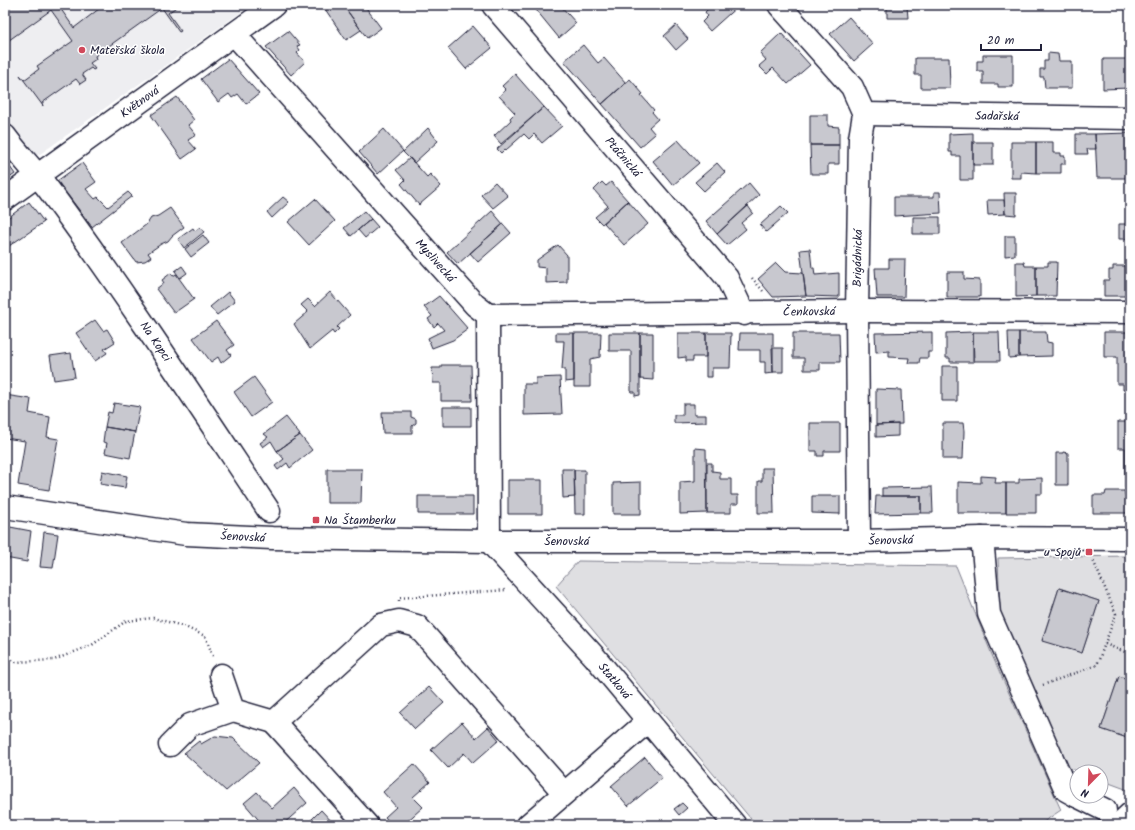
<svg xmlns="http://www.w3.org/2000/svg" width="1135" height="830" viewBox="0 0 1135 830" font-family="Kalam,sans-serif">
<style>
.built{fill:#eeeef1}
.green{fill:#dfdfe2;stroke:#80808e;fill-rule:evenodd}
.building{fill:#c8c8cf;stroke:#22223b}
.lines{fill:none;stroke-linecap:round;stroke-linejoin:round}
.minor-casing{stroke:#22223b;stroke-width:25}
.path{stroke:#22223b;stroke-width:2.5;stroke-dasharray:1 3;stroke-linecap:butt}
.minor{stroke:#fff;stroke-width:22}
.poi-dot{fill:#d1495b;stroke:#fff;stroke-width:1.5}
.labels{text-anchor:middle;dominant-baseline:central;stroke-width:3;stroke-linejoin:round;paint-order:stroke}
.poi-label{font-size:12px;fill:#22223b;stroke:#fff;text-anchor:start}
.street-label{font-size:12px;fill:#22223b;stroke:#fff}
</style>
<rect width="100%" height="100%" fill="#fff"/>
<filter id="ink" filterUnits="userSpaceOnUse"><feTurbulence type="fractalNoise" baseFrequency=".025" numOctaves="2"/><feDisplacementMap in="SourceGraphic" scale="8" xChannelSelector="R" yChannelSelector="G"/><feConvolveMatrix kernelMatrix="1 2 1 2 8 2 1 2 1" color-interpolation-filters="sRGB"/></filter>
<g filter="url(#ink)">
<path class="built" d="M5 5H251L40 154 32 156 5 127Z"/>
<path class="green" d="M1130 556V680L1119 676 1101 729 1130 739V789L1128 790 1101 780V772H1080L1067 767 1005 635 1000 611 998 558ZM1059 588 1099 601 1082 653 1042 640Z
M578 561 956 566 992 655 1061 810 1039 825H756L556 586Z"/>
<path class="building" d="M5 5H58L74 28 104 5H179L168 13 181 31 179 32 162 8 95 56 96 59 90 63 95 69 93 70 91 68 82 74 86 80 80 84 76 79 42 103 43 106 20 75 24 80 39 69 37 66 73 41 51 10 5 43Z
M324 5H343L361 30 346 40 323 6Z
M343 5H364L381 28 367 38Z
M532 5H560L576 23 559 38Z
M706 5H739L710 31 702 22 708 16 705 12 709 8Z
M887 6H907L908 18H887Z
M849 17 873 44 854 61 830 34Z
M676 25 688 39 676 50 664 36Z
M473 26 492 48 466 69 448 48Z
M288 31 300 45 297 46 300 50 297 53 305 62 291 75 266 47Z
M781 33 810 65 788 84 773 68 767 74 759 66 766 60 760 53Z
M583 45 598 63 604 58 626 83 602 104 564 61Z
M1048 53 1058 54 1059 61H1072V88H1045L1044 77H1040V69H1044V61H1048Z
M983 55H1013V87H998V84H983V71H977V61H983Z
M915 58H949L950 88H921V75H915Z
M228 59 259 94 246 104 238 94 232 98 229 94 218 102 201 79Z
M1103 59H1130V88L1103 89Z
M515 74 544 107 501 144 494 136 511 120 510 118 515 113 499 96 506 90 502 86Z
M630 79 643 94 641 95 654 110 652 112 658 119 649 127 655 134 640 147 602 104Z
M177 97 194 120 188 125 196 135 188 140 196 149 182 159 151 115Z
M544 107 562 126 542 143 534 134 529 139 524 134 506 150 505 149 501 153 497 149Z
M810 115H828V126L839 127V145H810Z
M428 128 438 141 414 163 403 152Z
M384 129 403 151 378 174 359 152Z
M973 133V180H960V156H952V152H949V134Z
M1130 133V178H1097L1095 134Z
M1076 134H1095L1096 149H1087L1088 154H1076Z
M678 140 699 163 673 185 653 161Z
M973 142H993V165H973Z
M1011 142H1036V173L1021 172V178H1011Z
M1036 142H1053V153H1061V156H1065V164H1061V173H1036Z
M810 145H839V164H828V174H811Z
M410 158 427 177 430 174 441 186 419 205 401 184 405 180 396 170Z
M5 160 15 174 5 181Z
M82 163 96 182 86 189 95 199 98 197 108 207 128 192 132 196 92 227 57 181Z
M717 163 725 172 704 191 695 182Z
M495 182 508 196 493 208 481 195Z
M602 182 606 186 611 182 628 201 602 224 595 217 608 206 594 190Z
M749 183 759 195 717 234 706 221Z
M934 192H940L941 213 894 216V197H934Z
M1004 193H1016V215L1005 214Z
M283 197 289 202 272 218 267 212Z
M315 199 335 221 309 245 288 222Z
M987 200H1004L1005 214 988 215Z
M628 201 648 224 624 245 604 223Z
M29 202 44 222 6 248 5 220Z
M748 206 753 213 741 223 746 229 727 245 717 234Z
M781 206 788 213 766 232 760 225Z
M170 208 184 227 172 236 168 241 161 244 148 253 151 257 145 261 136 262 122 243 147 224 151 218 158 216Z
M364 211 371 219 351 236 344 228Z
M492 211 503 224 458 264 447 252Z
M913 217H940V234H913Z
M371 219 378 227 365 238 358 230Z
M503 224 511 233 478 262 470 253Z
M1119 224H1130V239H1119Z
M200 227 204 232 184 248 178 239 193 228 195 231Z
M203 235 209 243 191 257 185 249Z
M1005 236H1015V255L1005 256Z
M558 245 567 255V282L546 283V268L537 267V260Z
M810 249 812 268H814L815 275 839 273V297L806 296 800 250Z
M889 259H905L904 297H877L875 268H889Z
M1016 262H1024L1025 266H1036V296L1016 297Z
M1048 262H1057L1056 296H1036V266H1048Z
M776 263 785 272 803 273 806 296 773 297 758 279Z
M182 266 187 273 180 278 175 271Z
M1113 266H1130V296H1104V280H1109V270H1113Z
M947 272H964V279L980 280V297H947Z
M171 273 173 276 176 274 194 299 174 313 156 289 164 283 162 280Z
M228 292 235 301 217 315 210 307Z
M330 292 350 315 337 327 339 329 334 334 332 331 310 349 294 324 308 312 301 305 308 299 315 306Z
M439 296 468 329 453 340 432 348 428 338 444 330 438 323 434 327 428 319 432 316 424 307Z
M95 320 103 331 107 329 115 342 104 349 107 353 95 361 76 333Z
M216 321 234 345 227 350 231 355 221 363 218 357 211 362 193 338Z
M932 332V352H928V358H920L919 363H908L909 358 889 357V351L876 352 875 333Z
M973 332 974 362H950V358H946V333Z
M973 332H999L1000 361H973Z
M1008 332H1019V357L1009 358Z
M1019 332H1046L1047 342 1052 343V356L1019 357Z
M1104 332H1130V387H1127V390H1123V384H1117V357H1104Z
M556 333H574V381L565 382V369H562L564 341H556Z
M574 333H601L600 357 590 359V387H574Z
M609 333H640V395L635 396V392H631V351H609Z
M640 333H653V380L640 379Z
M678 333H706V357H693V361H686V357L678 358Z
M706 333H731L730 368H712V377H706Z
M740 333H773V373L765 374V362H760V350H739Z
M793 333H839L840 362H820V370H804V358H793Z
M772 348H783V372H773Z
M71 353 75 377 54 380 50 356Z
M441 365H471L472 401H441V383H433L432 368H441Z
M942 366H957V401H942Z
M254 377 272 402 251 417 234 392Z
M560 377 562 414 524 415V384H536V378Z
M876 389 901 390 902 424 876 425Z
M5 395 31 399 29 413 50 417 47 437 58 439 49 490 18 485 25 441 5 438Z
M114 403 140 407 135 432 105 427 108 412 112 413Z
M683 404H694V415H706V422L674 423V415H683Z
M443 407H471V426H443Z
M382 412H411V417L416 419V423L412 426V433H383Z
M286 417 300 435 277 451 271 441 263 447 260 443 268 437 264 434Z
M1118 422H1130V488H1125V448H1118Z
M810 423H840V451H824V456H817V451H810Z
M943 423H963L964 431 963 459H943Z
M898 424V436L876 437V425Z
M105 427 135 432 130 458 105 453 107 443 103 442Z
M300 435 312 450 290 468 287 463 278 470 275 466 284 459 277 451Z
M695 448 706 449 707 513 680 514V482L695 481Z
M1063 452 1068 453V485H1056V453H1063Z
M707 463H712V471L720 472V479H731V495H738V504H731V513H707Z
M762 468H773L774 513H758V481H762Z
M327 469H362L361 503H327Z
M562 469H574L575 497 563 498Z
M574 470H585V514H575Z
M102 471 127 476 125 488 100 484Z
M981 476 996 477 995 483H1006V513H958V482L981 483Z
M1042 478V494H1036V513H1006V483H1019V479Z
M508 480H542V514H508Z
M641 482V514H613V483Z
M932 487 933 513H921V496H882V488Z
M1106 491H1125V495H1130V513H1093V495H1105Z
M418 496H473V514H418Z
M812 496H840V514L812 513Z
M876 496H921V513L875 514Z
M5 526 31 531 27 562 5 558Z
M44 532 58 534 53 568 40 567Z
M1059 588 1099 601 1082 653 1042 641Z
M1119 676 1130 680V739L1101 729Z
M429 687 444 703 415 729 400 713Z
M462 722 476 738 488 727 499 740 473 763 464 753 448 768 431 750Z
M215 736 233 738 259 763 226 791 184 753 199 741 201 744Z
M645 757 662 778 628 806 611 786Z
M414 764 430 782 413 797 423 807 403 825H392L385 817 396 807 383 792Z
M294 788 307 803 282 825H263L244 803 257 792 272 808Z
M682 803 687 808 679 815 674 809Z
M321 810 335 825H306Z"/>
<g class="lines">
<g class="minor-casing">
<g id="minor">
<path id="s1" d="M493 5 727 278 744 314"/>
<path d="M779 5 852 87 864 114 860 138 857 311 859 541"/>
<path id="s2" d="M234 34 475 305 488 315 489 541"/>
<path id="s3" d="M864 114 1130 118"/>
<path id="s4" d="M5 136C19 155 35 171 49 190 126 294 197 403 269 511"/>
<path id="s5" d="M5 199 274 5"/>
<path id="s6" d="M488 315 857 311 1130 312"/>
<path id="s7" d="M5 507 186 534 272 538 489 541H859L982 538 1130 539"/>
<path d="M982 538 989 614 1066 790 1077 796"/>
<path id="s8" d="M489 541 594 656 735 825"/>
<path d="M221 675 233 710 274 722"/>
<path d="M170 745 190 725 233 710"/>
<path d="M1077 796 1105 810"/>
<path d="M367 825 274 722 381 625 399 621 417 626 564 793"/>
<path d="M528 825 648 721"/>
<path d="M1118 825 1130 814"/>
</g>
</g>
<path class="path" d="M752 278 763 291
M399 601V598L506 590
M1105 644 1130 654
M5 656 16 662 54 660 92 645 126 621 153 618 183 626 205 636 213 656
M1043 685 1097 665 1116 614 1093 560"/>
<use href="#minor" class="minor"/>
</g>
</g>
<g class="poi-dot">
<circle cx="82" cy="50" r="4"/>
<rect x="312" y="516" width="8" height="8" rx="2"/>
<rect x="1085" y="548" width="8" height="8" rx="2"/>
</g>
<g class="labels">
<g class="poi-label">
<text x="90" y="50">Mateřská škola</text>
<text x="324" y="520">Na Štamberku</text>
<text x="1081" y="552" text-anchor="end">u Spojů</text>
</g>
<g class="street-label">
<text stroke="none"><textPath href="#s5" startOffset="166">Květnová</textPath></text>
<text stroke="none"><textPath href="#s3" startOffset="133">Sadařská</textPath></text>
<text stroke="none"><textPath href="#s1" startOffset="200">Ptáčnická</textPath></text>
<text transform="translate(858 258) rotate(-89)">Brigádnická</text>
<text stroke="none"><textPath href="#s2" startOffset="303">Myslivecká</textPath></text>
<text stroke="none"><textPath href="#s6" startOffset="321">Čenkovská</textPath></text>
<text stroke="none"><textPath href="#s4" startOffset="255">Na Kopci</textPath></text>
<text stroke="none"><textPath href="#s7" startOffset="240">Šenovská</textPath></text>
<text stroke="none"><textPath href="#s7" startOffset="888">Šenovská</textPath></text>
<text stroke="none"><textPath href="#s7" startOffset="564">Šenovská</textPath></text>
<text stroke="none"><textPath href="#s8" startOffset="188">Statková</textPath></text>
</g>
</g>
<rect width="1135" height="830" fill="none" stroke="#fff" stroke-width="20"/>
<rect x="10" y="10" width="1115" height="810" fill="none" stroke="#22223b" stroke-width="1.5" filter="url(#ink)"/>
<g transform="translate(1089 784) rotate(203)"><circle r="19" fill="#ffffff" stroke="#a7a7b1"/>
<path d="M0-3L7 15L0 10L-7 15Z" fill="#d1495b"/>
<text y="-6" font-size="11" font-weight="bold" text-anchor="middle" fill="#22223b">N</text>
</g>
<path d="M981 44v6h60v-6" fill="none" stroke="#22223b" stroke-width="2"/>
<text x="987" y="44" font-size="12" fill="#22223b" stroke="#ffffff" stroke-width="3" paint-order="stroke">20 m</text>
</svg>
